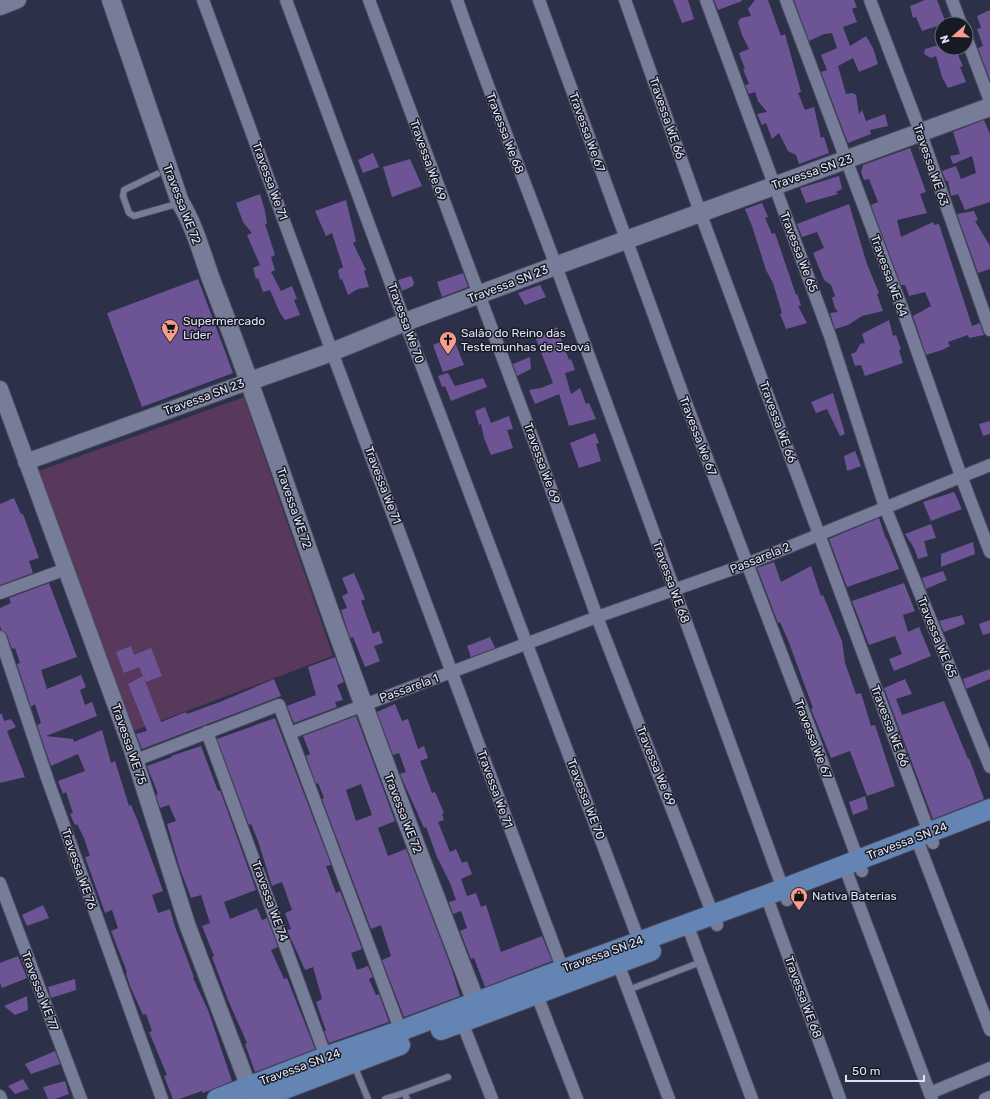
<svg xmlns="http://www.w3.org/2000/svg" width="990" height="1099" font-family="Rubik,sans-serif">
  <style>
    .green { fill: #58395c }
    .building { fill: #6d5595; fill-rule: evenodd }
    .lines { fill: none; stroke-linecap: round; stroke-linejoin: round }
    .service-casing { stroke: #4a4c60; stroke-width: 8 }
    .minor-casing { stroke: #4a4c60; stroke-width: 14 }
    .tertiary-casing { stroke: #4a4c60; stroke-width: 18 }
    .secondary-casing { stroke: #4a4c60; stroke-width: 20 }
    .primary-casing { stroke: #4a4c60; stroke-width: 22 }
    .service { stroke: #777c98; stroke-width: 6 }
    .minor { stroke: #777c98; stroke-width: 12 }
    .tertiary { stroke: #777c98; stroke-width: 16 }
    .secondary { stroke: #777c98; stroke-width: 18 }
    .primary { stroke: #6484b4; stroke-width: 20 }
    .labels { text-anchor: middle; stroke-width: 3; stroke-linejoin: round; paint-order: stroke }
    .street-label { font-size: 12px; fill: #dfe2f1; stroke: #171924 }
    .poi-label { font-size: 12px; fill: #dfe2f1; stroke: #171924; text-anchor: start }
  </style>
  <rect width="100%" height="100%" fill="#2c3048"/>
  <polygon class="green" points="244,397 333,656 133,731 36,472"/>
  <g class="building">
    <polygon points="673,0 688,0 694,19 682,23"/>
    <polygon points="714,0 742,0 742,1 718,10"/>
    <polygon points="755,0 768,0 781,36 785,34 801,92 798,93 805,110 814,107 821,138 824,137 829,153 799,164 796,155 788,151 779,133 772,139 766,123 762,125 757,114 767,112 758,101 755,92 749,94 745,85 749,84 743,69 745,69 739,53 749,49 742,35 738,22 741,18 751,16 748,9"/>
    <polygon points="794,0 854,0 857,7 852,9 857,22 843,27 850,46 866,36 873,48 878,64 859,72 853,58 838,66 846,94 853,93 856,95 859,114 862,110 866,121 885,114 888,126 870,130 871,134 848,143 821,72 827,70 821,55 837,48 832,33 824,34 809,41"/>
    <polygon points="925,0 937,0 946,23 922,31 916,17 913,18 910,6"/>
    <polygon points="990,10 990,80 978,48 983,46 977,29 981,28 977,16"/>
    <polygon points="942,44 942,48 955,48 963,66 960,67 966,82 948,88 942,77 936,56 931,58 924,54 925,49"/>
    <polygon points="984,120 990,134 990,202 965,210 958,194 951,196 948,181 946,181 942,171 956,166 961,179 976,173 972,156 953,164 950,156 960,154 953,132"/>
    <polygon points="910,148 926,192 920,194 927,213 897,220 901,237 933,222 934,225 939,224 972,326 980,323 984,335 969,338 968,335 948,342 950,346 942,350 926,355 913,316 931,306 925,292 909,296 905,285 901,285 871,205 878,202 869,179 864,180 861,172 863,165"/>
    <polygon points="373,153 379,167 363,173 358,160"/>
    <polygon points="410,159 422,186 392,197 383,167"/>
    <polygon points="839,176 842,189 836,192 838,194 806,203 800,188"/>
    <polygon points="260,194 265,211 267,224 265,224 275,255 271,257 275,270 271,272 281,291 292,286 297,299 294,300 300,315 285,320 280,313 270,290 263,292 258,278 256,279 253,268 260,265 247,235 252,233 243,222 236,203"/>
    <polygon points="346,200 356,241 353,243 366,270 364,271 369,287 358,289 348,295 342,279 340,280 338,270 343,267 332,233 326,236 315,211"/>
    <polygon points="762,203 768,217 765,218 772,234 775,233 796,295 797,294 801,305 798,306 807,323 786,329 780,314 782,313 773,283 766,270 752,226 745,209"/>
    <polygon points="849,204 867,264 879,293 877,294 883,311 862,316 848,325 835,329 830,313 838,312 835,308 832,298 835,296 831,285 824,280 813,253 824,248 817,232 802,237 797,224"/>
    <polygon points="974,211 978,220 975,221 990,246 990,269 978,273 957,214"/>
    <polygon points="463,273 468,287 442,297 437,282"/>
    <polygon points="411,276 414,282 413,286 402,291 398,280"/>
    <polygon points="198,279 233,373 142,407 107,313"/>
    <polygon points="540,285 546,297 525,305 518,293"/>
    <polygon points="889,320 893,336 896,335 901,349 899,350 903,363 865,376 861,365 855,366 851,354 856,352 860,344 865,343 862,334"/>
    <polygon points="557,327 569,360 571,359 575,370 565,373 571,394 580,388 586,404 589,403 596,419 569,426 559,394 535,404 529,390 541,388 553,383 536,339"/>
    <polygon points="453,337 464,365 443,372 433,345"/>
    <polygon points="530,357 531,369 517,376 513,364"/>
    <polygon points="448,373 455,386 483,378 487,387 451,401 445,386 442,387 438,376"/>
    <polygon points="833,393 845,434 840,436 827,409 816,413 811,402"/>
    <polygon points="485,407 491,423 509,416 513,429 507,430 513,448 491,455 484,438 481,424 479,425 475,411"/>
    <polygon points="990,421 990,434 983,436 979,424"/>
    <polygon points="595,433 599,443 596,444 601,461 579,468 570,443"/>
    <polygon points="855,451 861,466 847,471 844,456"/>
    <polygon points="954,492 962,509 931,521 923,502"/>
    <polygon points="14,498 21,514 23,514 39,558 29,561 33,573 0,585 0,504"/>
    <polygon points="879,518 886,539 887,539 899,569 847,587 829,539"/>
    <polygon points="931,524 936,538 924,541 928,556 918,559 914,548 905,534"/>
    <polygon points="973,542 975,554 941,567 941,554"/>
    <polygon points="774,562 781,582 811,566 821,596 823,595 842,641 845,663 856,694 861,693 871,726 875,725 895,786 867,796 850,751 831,758 811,709 813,708 788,640 780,622 778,623 757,568"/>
    <polygon points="943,571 947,580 926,589 922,578"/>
    <polygon points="354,573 365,599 361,601 373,634 379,631 383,643 374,646 380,661 365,667 353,637 350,638 341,610 347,608 342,596 348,593 342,578"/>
    <polygon points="49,583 77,657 41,670 47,689 81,675 86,687 80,690 85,705 92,702 97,716 46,736 73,739 74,742 102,730 111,763 115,761 129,806 131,805 137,819 163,891 152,895 158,913 170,909 175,927 194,977 193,978 208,1010 232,1081 203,1093 202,1091 179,1099 173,1099 164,1076 167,1075 149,1032 152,1031 146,1014 143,1015 130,986 126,973 127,972 111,931 118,928 112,910 105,913 85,857 90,856 84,838 77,824 75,825 70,814 73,813 66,792 63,794 58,781 85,771 78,754 51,766 37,725 41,723 35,704 31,707 17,664 20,663 15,648 12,649 7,635 1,630 0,625 0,608 11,603 9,598"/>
    <polygon points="904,583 915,611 903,615 908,632 919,627 931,656 894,671 889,659 902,654 895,636 869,645 852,601"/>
    <polygon points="962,615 965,624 944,632 939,621"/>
    <polygon points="990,620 990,633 983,635 979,624"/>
    <polygon points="490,637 495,648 471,657 467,646"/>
    <polygon points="131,646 134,655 151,648 162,676 146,682 139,667 124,673 116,652"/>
    <polygon points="335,657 344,682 337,685 343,700 335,702 337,707 294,723 287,706 316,695 308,667"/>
    <polygon points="990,669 990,679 966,689 963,679"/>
    <polygon points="143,676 161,722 186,712 187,714 220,702 274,679 281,696 142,749 136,734 147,731 128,684"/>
    <polygon points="905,679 912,694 896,699 902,715 944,701 968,759 969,758 984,799 933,819 884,688"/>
    <polygon points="395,704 402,721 408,719 418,749 424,746 428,758 420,761 432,793 435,792 444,813 442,814 444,820 438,822 450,852 456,849 462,863 467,861 472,874 461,879 467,896 476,893 481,907 486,905 501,952 542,936 552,961 485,987 474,958 471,959 460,931 467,928 461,911 453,914 449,902 456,900 450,883 437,857 426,827 424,828 400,774 406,772 399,753 393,755 377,712"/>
    <polygon points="0,714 2,714 4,721 11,719 16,727 7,731 25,777 0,783"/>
    <path d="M 356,716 L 395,821 L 378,828 L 388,856 L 406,849 L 451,967 L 460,996 L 404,1017 L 382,960 L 391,956 L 381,925 L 371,929 L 322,799 L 324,798 L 318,783 L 316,784 L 306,756 L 310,754 L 303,736 ZM 361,784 L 372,815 L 356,821 L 346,790 Z"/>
    <polygon points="275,718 331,865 326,866 336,893 340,891 362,949 351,953 357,970 368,966 373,977 369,979 376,995 379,994 389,1022 329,1043 324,1031 326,1031 316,1002 322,999 313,967 305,970 287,930 291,929 285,913 292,910 282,882 272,886 258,841 251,824 249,825 217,739"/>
    <polygon points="201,746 218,791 220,790 225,804 256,890 224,902 230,919 257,908 262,920 267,918 278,947 271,950 284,979 287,978 315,1049 255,1072 245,1044 247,1043 228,1000 212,957 214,956 202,926 210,923 201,895 191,898 180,869 167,824 176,821 169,805 160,808 156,795 158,794 147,766 172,757 171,756"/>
    <polygon points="865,796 868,809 853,815 849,802"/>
    <polygon points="43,905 49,918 27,926 22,915"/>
    <polygon points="18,956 27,978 2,988 0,983 0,963"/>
    <polygon points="75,979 76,990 51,998 48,987"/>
    <polygon points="27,996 28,1010 15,1015 4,1006"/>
    <polygon points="55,1051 60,1064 31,1074 25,1064"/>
    <polygon points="23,1079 29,1089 15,1094 8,1086"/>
    <polygon points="65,1081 69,1094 55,1099 48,1099 43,1087"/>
  </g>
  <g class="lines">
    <defs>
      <g id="service">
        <polyline points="157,174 124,190 123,196 129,213 134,216 180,203"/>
        <polyline points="628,990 701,962"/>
        <polyline points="354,1065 368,1099"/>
        <polyline points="404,1093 448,1077"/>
        <polyline points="385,1099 404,1093 407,1099"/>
      </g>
      <g id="minor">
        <polyline points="203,0 332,352 563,970"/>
        <polyline points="286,0 405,322 641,946"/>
        <polyline points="369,0 536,447 597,617 717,925"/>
        <path d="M 457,0 C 488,89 523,177 556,266 C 634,477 710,688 787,900"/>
        <polyline points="539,0 683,395 812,734 862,871"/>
        <polyline points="625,0 700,212 933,843"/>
        <polyline points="706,0 830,336 885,507 990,767"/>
        <polyline points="786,0 902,308 961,476 990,552"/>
        <polyline points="870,0 920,131 990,330"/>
        <polyline points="952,0 961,24"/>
        <polyline points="966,37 990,101"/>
        <polyline points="0,593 66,569"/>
        <polyline points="0,637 47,778 162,1099"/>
        <polyline points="207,732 328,1063"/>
        <polyline points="290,733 597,617 747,564 990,465"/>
        <polyline points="136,760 279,705 403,1037"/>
        <polyline points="916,837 990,1030"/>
        <polyline points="844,865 932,1099"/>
        <polyline points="0,883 81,1099"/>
        <polyline points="766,895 840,1099"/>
        <polyline points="687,924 752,1099"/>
        <polyline points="616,958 669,1099"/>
        <polyline points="537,995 577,1099"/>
        <polyline points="462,1022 492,1099"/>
        <polyline points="930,1093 990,1068"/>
        <polyline points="0,1096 1,1099"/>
        <polyline points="985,1099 990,1097"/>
      </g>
      <g id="tertiary">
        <polyline points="0,7 18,0"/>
        <polyline points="0,389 132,750 187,924 253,1098"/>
        <polyline points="26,462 250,381"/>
      </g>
      <g id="secondary">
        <path d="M 111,0 L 180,202 C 196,228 203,259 214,287 C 243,362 269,437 295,512 C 353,681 416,848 481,1015"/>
        <polyline points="250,381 332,352 405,322 555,266 990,107"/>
      </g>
      <g id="primary">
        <polyline points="441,1030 651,951"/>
        <polyline points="217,1099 325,1057 400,1031 551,974 783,889 990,809"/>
        <polyline points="258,1099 400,1045"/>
      </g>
    </defs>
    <use href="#service" class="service-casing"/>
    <use href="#minor" class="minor-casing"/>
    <use href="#tertiary" class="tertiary-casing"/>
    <use href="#secondary" class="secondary-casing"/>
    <use href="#primary" class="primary-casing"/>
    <use href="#service" class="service"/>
    <use href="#minor" class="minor"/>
    <use href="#tertiary" class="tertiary"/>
    <use href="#secondary" class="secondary"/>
    <use href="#primary" class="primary"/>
  </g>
  <defs>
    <symbol id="supermarket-pin" viewBox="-11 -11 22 30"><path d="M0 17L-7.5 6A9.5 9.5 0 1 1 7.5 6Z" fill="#f59d8f" stroke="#171924"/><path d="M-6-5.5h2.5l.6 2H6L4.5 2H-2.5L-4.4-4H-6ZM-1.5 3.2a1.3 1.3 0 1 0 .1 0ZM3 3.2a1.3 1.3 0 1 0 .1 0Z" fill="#111"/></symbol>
    <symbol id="church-pin" viewBox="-11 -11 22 30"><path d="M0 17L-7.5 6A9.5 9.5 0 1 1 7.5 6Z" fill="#f59d8f" stroke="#171924"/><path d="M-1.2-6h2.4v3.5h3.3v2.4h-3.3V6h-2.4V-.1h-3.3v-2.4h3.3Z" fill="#111"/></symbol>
    <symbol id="shop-pin" viewBox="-11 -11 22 30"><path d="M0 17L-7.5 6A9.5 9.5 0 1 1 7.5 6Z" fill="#f59d8f" stroke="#171924"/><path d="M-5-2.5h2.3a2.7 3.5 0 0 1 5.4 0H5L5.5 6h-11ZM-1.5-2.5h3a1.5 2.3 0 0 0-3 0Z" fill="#111"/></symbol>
  </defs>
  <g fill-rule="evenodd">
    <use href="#supermarket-pin" x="160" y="318" width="20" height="27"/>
    <use href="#church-pin" x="438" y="330" width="20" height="27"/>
    <use href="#shop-pin" x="789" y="886" width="20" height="27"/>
  </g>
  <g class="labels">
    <g class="street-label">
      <text transform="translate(667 118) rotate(71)" y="4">Travessa WE 66</text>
      <text transform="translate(587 132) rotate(70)" y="4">Travessa We 67</text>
      <text transform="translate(505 133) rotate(69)" y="4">Travessa We 68</text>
      <text transform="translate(428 160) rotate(70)" y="4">Travessa We 69</text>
      <text transform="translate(931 165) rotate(71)" y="4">Travessa WE 63</text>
      <text transform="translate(812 172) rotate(-19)" y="4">Travessa SN 23</text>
      <text transform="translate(270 181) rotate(70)" y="4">Travessa We 71</text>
      <text transform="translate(182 204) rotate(69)" y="4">Travessa WE 72</text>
      <text transform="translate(799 252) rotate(69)" y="4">Travessa We 65</text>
      <text transform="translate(889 276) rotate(70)" y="4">Travessa WE 64</text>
      <text transform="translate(508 284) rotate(-21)" y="4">Travessa SN 23</text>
      <text transform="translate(406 323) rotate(70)" y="4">Travessa We 70</text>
      <text transform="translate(204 397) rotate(-20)" y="4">Travessa SN 23</text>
      <text transform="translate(778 422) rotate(70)" y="4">Travessa WE 66</text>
      <text transform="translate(698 436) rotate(69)" y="4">Travessa We 67</text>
      <text transform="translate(542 463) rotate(70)" y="4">Travessa We 69</text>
      <text transform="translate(383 485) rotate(69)" y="4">Travessa We 71</text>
      <text transform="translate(294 508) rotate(71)" y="4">Travessa WE 72</text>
      <text transform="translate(760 558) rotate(-22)" y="4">Passarela 2</text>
      <text transform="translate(671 582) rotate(70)" y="4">Travessa WE 68</text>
      <text transform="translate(937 637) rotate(68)" y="4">Travessa WE 65</text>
      <text transform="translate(409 688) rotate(-20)" y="4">Passarela 1</text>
      <text transform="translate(890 726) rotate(69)" y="4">Travessa WE 66</text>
      <text transform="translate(813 739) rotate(69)" y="4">Travessa We 67</text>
      <text transform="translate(129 744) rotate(71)" y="4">Travessa WE 75</text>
      <text transform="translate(656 766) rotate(68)" y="4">Travessa We 69</text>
      <text transform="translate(495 789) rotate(70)" y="4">Travessa We 71</text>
      <text transform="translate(586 799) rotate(69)" y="4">Travessa WE 70</text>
      <text transform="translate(403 813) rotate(69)" y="4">Travessa WE 72</text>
      <text transform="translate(907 841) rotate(-21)" y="4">Travessa SN 24</text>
      <text transform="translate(79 869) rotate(71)" y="4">Travessa WE 76</text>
      <text transform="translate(270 901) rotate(70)" y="4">Travessa WE 74</text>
      <text transform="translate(603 954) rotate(-20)" y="4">Travessa SN 24</text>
      <text transform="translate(40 991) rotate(69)" y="4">Travessa WE 77</text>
      <text transform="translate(803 997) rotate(70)" y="4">Travessa WE 68</text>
      <text transform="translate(300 1067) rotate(-20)" y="4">Travessa SN 24</text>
    </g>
    <g class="poi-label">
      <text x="183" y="325">Supermercado<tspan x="183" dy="14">Líder</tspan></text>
      <text x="461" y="337">Salão do Reino das<tspan x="461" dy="14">Testemunhas de Jeová</tspan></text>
      <text x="812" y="900">Nativa Baterias</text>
    </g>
  </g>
  <g transform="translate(954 36) rotate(250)"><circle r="19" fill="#171924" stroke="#676976"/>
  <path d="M0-3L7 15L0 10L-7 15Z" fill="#f59d8f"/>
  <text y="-6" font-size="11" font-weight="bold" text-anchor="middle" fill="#dfe2f1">N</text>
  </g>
  <path d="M846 1075v6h78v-6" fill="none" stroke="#dfe2f1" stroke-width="2"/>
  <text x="852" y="1075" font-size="12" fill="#dfe2f1" stroke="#171924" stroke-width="3" paint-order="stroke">50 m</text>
</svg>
